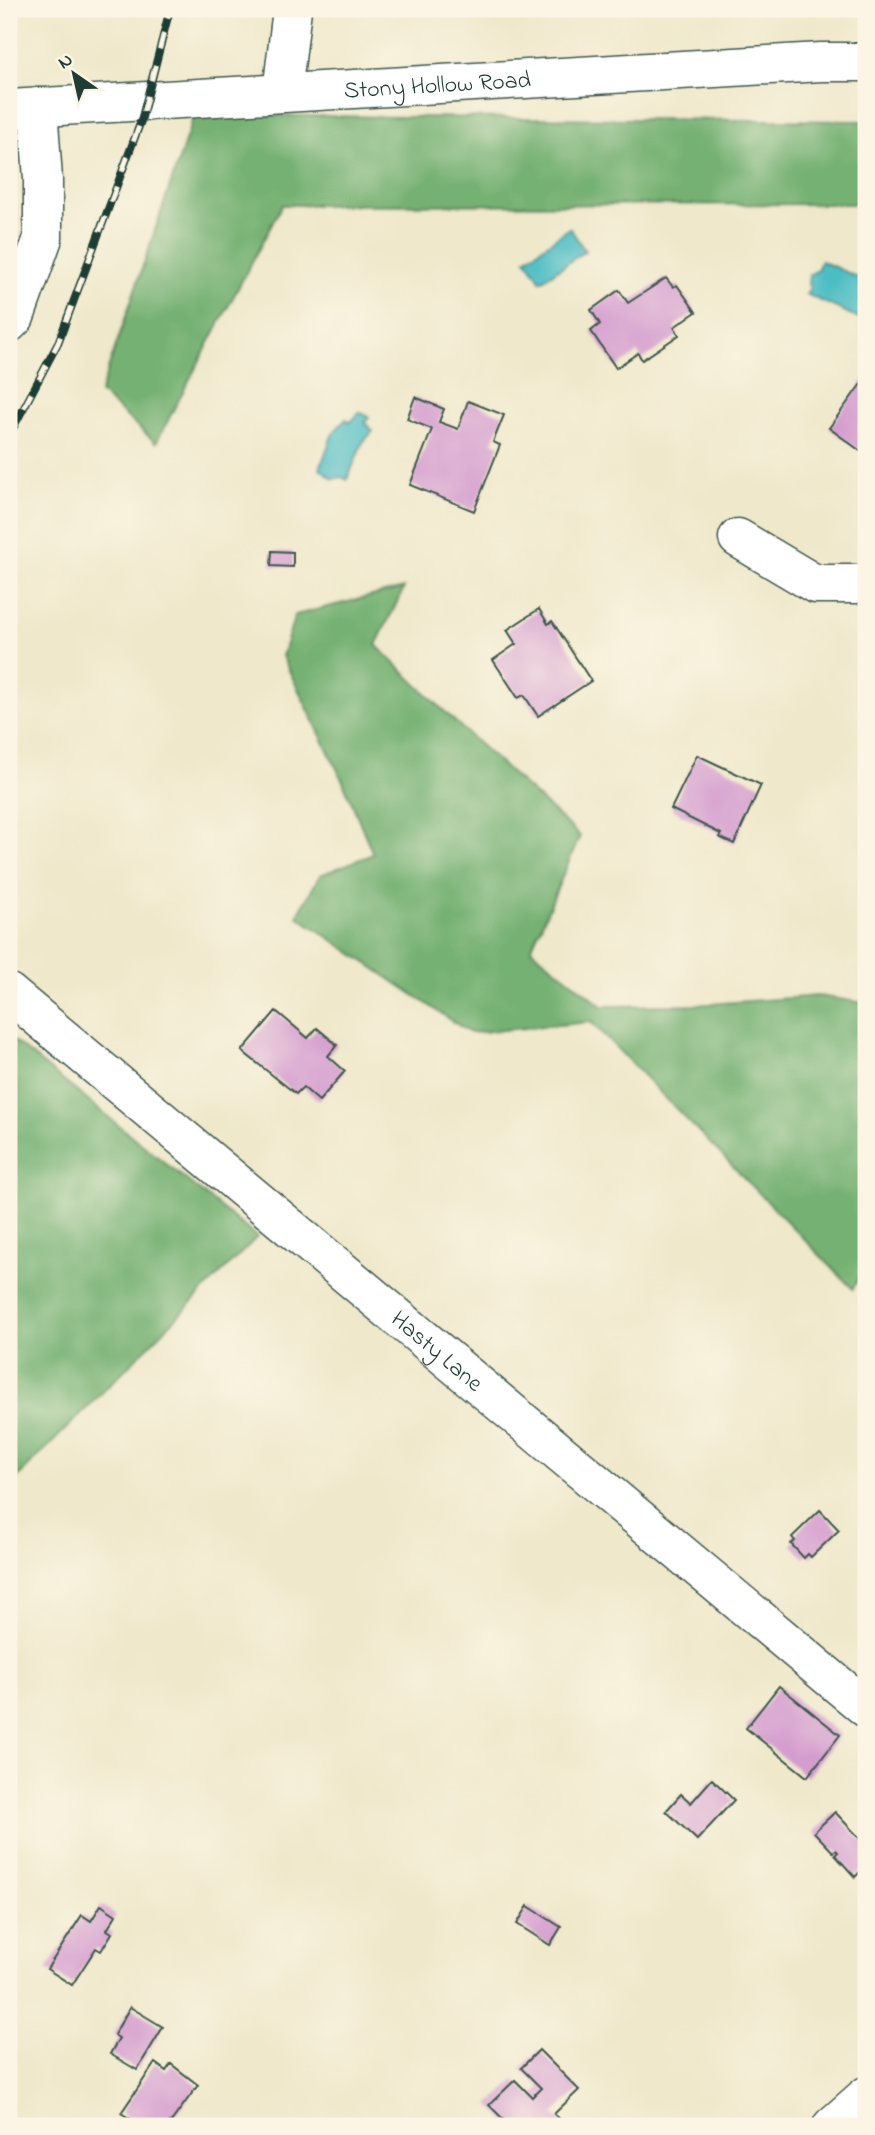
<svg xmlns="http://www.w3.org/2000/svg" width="875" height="2135" font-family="'Indie Flower',sans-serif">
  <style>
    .forest { fill: #74b172; stroke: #4a7753; stroke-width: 2 }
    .water { fill: #4ebdc4; stroke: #367d7c; stroke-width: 2 }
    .building { fill: #d49ccf }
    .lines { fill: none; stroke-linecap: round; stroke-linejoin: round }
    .minor-casing { stroke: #3e574b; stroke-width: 41 }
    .major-casing { stroke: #3e574b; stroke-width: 41 }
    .minor { stroke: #fff; stroke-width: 38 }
    .major { stroke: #fff; stroke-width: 38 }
    .rail-casing { stroke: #1f3d34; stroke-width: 8 }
    .rail { stroke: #fcf5e5; stroke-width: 5; stroke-dasharray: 16; stroke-linecap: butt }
    .labels { text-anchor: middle; stroke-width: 5; stroke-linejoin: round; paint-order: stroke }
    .street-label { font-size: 24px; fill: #1f3d34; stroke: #fcf5e5 }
  </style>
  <rect width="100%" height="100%" fill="#fcf5e5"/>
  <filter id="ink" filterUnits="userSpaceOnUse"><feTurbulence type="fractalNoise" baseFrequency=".0143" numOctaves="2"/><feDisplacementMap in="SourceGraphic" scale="14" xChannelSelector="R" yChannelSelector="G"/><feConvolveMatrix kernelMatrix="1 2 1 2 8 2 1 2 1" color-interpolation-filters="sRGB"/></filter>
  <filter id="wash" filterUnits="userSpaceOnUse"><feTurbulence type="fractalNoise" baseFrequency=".00686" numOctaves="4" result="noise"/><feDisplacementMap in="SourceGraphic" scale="28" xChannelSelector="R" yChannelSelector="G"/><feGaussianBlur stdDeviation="1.57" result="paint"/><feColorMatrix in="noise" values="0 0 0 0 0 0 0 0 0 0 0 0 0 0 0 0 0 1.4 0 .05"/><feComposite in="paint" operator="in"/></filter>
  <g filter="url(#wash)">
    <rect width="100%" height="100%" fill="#efe8cb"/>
    <g class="forest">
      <polygon points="194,115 866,121 866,204 282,205 156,443 100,393"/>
      <polygon points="404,588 376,645 468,734 580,836 531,949 602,1006 694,1005 818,996 866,1003 866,1262 853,1289 591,1022 470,1033 297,916 320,875 373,854 342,779 282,656 295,615"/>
      <polygon points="9,1037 257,1237 9,1486"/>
    </g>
    <g class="water">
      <polygon points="570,228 585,251 541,281 526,259"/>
      <polygon points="821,261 866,281 865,321 806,294 810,288 808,284 809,275 817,270"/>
      <polygon points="359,412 369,417 365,423 373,431 363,442 347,480 342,477 333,479 320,468 333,433 346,419 349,422 353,420"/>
    </g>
    <g id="blocks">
      <g class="building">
        <polygon points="666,278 673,287 677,285 696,312 674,327 679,335 642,360 638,353 616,368 591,331 600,324 591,310 619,290 628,303"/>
        <polygon points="866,377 866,455 829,428"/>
        <polygon points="415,397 444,409 439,422 458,429 468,401 504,415 493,442 500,445 474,511 410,485 432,429 407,419"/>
        <polygon points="272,551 293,552 293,567 271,566"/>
        <polygon points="539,609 548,624 552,621 591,681 538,716 524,695 518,698 493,660 516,644 507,630"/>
        <polygon points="697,755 761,785 734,844 719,837 721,834 671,809"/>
        <polygon points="276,1011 308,1038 317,1028 337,1045 328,1056 345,1071 319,1101 303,1087 296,1094 242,1051"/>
        <polygon points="820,1510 839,1530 811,1557 808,1554 804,1558 791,1544 795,1541 792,1537"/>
        <polygon points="779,1686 840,1735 807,1777 746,1728"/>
        <polygon points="712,1779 734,1800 697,1840 666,1811 681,1794 691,1803"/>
        <polygon points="835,1812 866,1845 866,1866 855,1877 835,1855 838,1852 836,1850 833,1852 814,1832"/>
        <polygon points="101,1905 116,1915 107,1930 112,1933 101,1951 96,1948 72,1985 47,1969 82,1915 91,1921"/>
        <polygon points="528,1906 561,1927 550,1945 517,1924"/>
        <polygon points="130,2007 163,2027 137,2070 110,2054 119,2038 114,2035"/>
        <polygon points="539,2050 579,2090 554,2114 563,2122 558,2126 510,2126 489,2105 515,2080 532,2097 541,2088 521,2068"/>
        <polygon points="155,2063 166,2071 171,2064 198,2085 168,2126 131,2126 134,2121 121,2113"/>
      </g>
    </g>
  </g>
  <g filter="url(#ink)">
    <use href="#blocks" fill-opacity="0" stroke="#3e574b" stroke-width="2"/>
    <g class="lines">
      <defs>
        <g id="minor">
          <polyline points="282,93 292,9"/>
          <path id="s1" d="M 9,109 L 821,62 L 866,62"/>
          <polyline points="9,323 15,317 43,238 43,179 38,107"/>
          <polyline points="738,538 815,584 866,584"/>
          <path id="s2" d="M 9,993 L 866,1708"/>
        </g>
        <polyline id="major" points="832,2126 866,2096"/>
      </defs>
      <use href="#minor" class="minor-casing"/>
      <use href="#major" class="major-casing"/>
      <use href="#minor" class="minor"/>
      <use href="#major" class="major"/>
      <defs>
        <polyline id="rail" points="9,436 58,343 141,121 170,9"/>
      </defs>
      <use href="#rail" class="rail-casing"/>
      <use href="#rail" class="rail"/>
    </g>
  </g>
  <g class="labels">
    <g class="street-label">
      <text dy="8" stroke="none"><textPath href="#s1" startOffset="429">Stony Hollow Road</textPath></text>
      <text dy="8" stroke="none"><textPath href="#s2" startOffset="558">Hasty Lane</textPath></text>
    </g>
  </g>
  <rect width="875" height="2135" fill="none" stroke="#fcf5e5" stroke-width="35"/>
  <g transform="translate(74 74) rotate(326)" stroke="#fcf5e5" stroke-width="5" paint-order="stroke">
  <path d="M0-5L12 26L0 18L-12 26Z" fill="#1f3d34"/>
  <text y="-10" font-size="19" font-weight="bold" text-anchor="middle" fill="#1f3d34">N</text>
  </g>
</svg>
